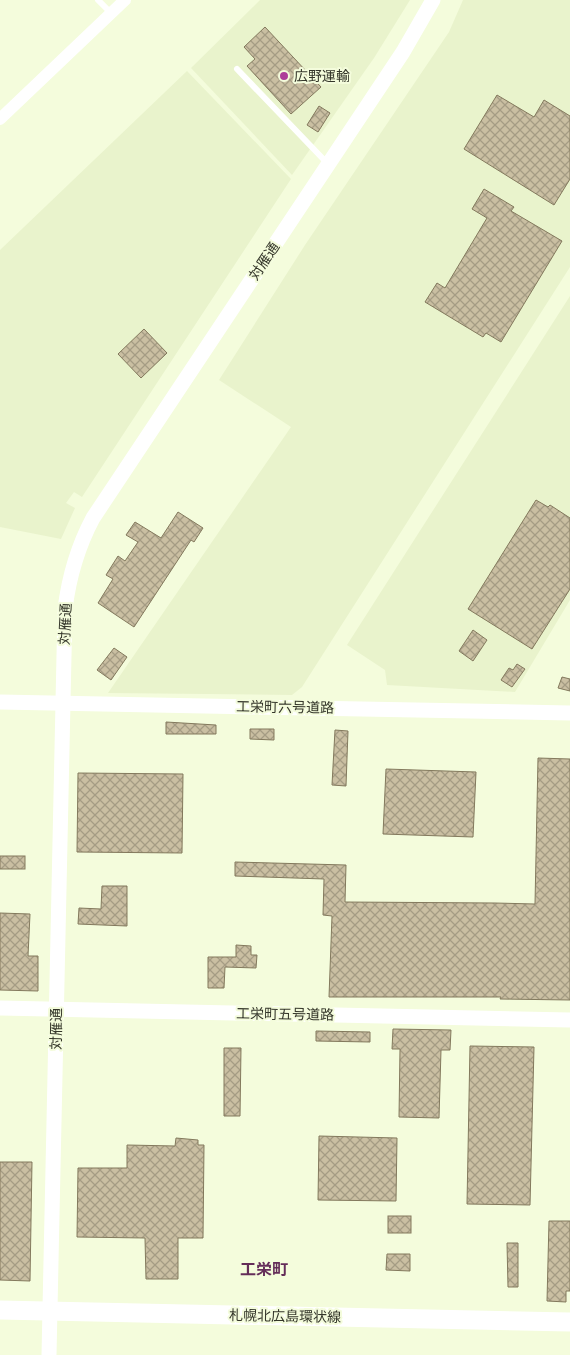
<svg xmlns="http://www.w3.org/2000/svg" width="570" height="1355" font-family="Manrope,'Noto Sans JP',sans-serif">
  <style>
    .built { fill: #e9f3cc }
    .building { fill: url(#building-cross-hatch); stroke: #83795d }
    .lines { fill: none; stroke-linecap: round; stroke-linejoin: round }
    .service { stroke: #fff; stroke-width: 6 }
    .minor { stroke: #fff; stroke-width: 12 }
    .tertiary { stroke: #fff; stroke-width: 15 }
    .primary { stroke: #fff; stroke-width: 19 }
    .poi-dot { fill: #ad3d99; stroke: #f4fcdc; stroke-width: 2 }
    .labels { text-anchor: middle; stroke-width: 4; stroke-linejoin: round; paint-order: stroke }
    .poi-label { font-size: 14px; fill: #34362a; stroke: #f4fcdc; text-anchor: start }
    .street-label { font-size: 14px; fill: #34362a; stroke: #f4fcdc }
    .quarter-label { font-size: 16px; font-weight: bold; fill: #642d59; stroke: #f4fcdc }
  </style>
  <defs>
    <pattern id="building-cross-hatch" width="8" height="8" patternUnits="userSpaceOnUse" patternTransform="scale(1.25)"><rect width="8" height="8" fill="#cabfa2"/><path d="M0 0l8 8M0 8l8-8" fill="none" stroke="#a59c84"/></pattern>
  </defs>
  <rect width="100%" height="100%" fill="#f4fcdc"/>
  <g class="built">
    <polygon points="260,0 410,0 374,58 292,175 191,68"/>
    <polygon points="463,0 570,0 570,267 302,687 292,695 108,693 291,427 219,380 305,245 449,32"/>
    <polygon points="187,71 291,179 82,497 74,492 66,503 75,508 61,539 0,527 0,250"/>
    <polygon points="570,296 570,600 515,692 387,685 385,670 347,645"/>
  </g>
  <g class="building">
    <polygon points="265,27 321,87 291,114 247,66 255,59 244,47"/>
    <polygon points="497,95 534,117 544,100 570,116 570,179 554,205 464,149"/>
    <polygon points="319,106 330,113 318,132 307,125"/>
    <polygon points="484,189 514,207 511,211 562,241 501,342 486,333 483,337 425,302 437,283 445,288 487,218 472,209"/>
    <polygon points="144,329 167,353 141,378 118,354"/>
    <polygon points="536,500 548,507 550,505 570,518 570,589 532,649 468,609"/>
    <polygon points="178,512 203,528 194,542 191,540 134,627 98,603 113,579 106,575 118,556 125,561 138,542 126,535 135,522 161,538"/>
    <polygon points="473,630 487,640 473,661 459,651"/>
    <polygon points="114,648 127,657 111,680 97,670"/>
    <polygon points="517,664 525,669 512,687 501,680 509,668 513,670"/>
    <polygon points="562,677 570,679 570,691 558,688"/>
    <polygon points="166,722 216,725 216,734 166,734"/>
    <polygon points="250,729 274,729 274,740 250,739"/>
    <polygon points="335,730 348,731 346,786 332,785"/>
    <polygon points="538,758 570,759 570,1000 500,999 501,997 329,997 332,916 323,915 324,879 235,876 235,862 346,865 345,902 495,903 535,904"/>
    <polygon points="386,769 476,772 473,837 383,834"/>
    <polygon points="78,773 183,774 182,853 77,852"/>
    <rect x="0" y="856" width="25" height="13"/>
    <polygon points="102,886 127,886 127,926 78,924 79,908 101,909"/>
    <polygon points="0,913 30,914 28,956 38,956 38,991 0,990"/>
    <polygon points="236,945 251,946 251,955 257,955 256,968 225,967 224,988 208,988 208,957 236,957"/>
    <polygon points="393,1029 451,1030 450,1050 441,1050 439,1118 399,1117 400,1049 392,1049"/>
    <polygon points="316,1031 370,1032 370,1042 316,1041"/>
    <polygon points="470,1046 534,1047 530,1205 467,1204"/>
    <polygon points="224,1048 241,1048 240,1116 224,1116"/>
    <polygon points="319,1136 397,1138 396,1201 318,1200"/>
    <polygon points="176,1138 198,1140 198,1145 204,1145 203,1238 178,1238 178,1279 146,1279 145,1238 77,1237 78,1168 127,1168 127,1145 175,1146"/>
    <polygon points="0,1162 32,1162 30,1281 0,1280"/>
    <rect x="388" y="1216" width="23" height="17"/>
    <polygon points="549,1221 570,1221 570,1291 566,1291 566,1302 547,1301"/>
    <polygon points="507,1243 518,1243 518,1287 508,1287"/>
    <polygon points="387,1254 410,1254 410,1271 386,1270"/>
  </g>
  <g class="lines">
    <g class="service">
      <polyline points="98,0 111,13"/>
      <polyline points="237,69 328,164"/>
    </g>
    <polyline class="minor" points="0,119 125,0"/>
    <g class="tertiary">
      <polyline points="0,702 570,713"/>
      <polyline points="0,1008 570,1020"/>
      <path d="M 49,1355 L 65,609 C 69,577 77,548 93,518 L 403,52 L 433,0"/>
    </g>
    <polyline class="primary" points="0,1310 570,1322"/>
  </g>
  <circle class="poi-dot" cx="284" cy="76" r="5"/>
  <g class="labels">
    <g class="poi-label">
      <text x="294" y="81">広野運輸</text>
    </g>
    <g class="street-label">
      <text transform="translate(264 261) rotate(-56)" y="5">対雁通</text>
      <text transform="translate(65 624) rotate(-87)" y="5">対雁通</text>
      <text transform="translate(285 707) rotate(1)" y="5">工栄町六号道路</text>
      <text transform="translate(285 1014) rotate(1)" y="5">工栄町五号道路</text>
      <text transform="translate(56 1029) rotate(-89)" y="5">対雁通</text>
      <text transform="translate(285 1316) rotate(1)" y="5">札幌北広島環状線</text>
    </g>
    <g class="quarter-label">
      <text x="264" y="1275">工栄町</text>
    </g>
  </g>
</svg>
